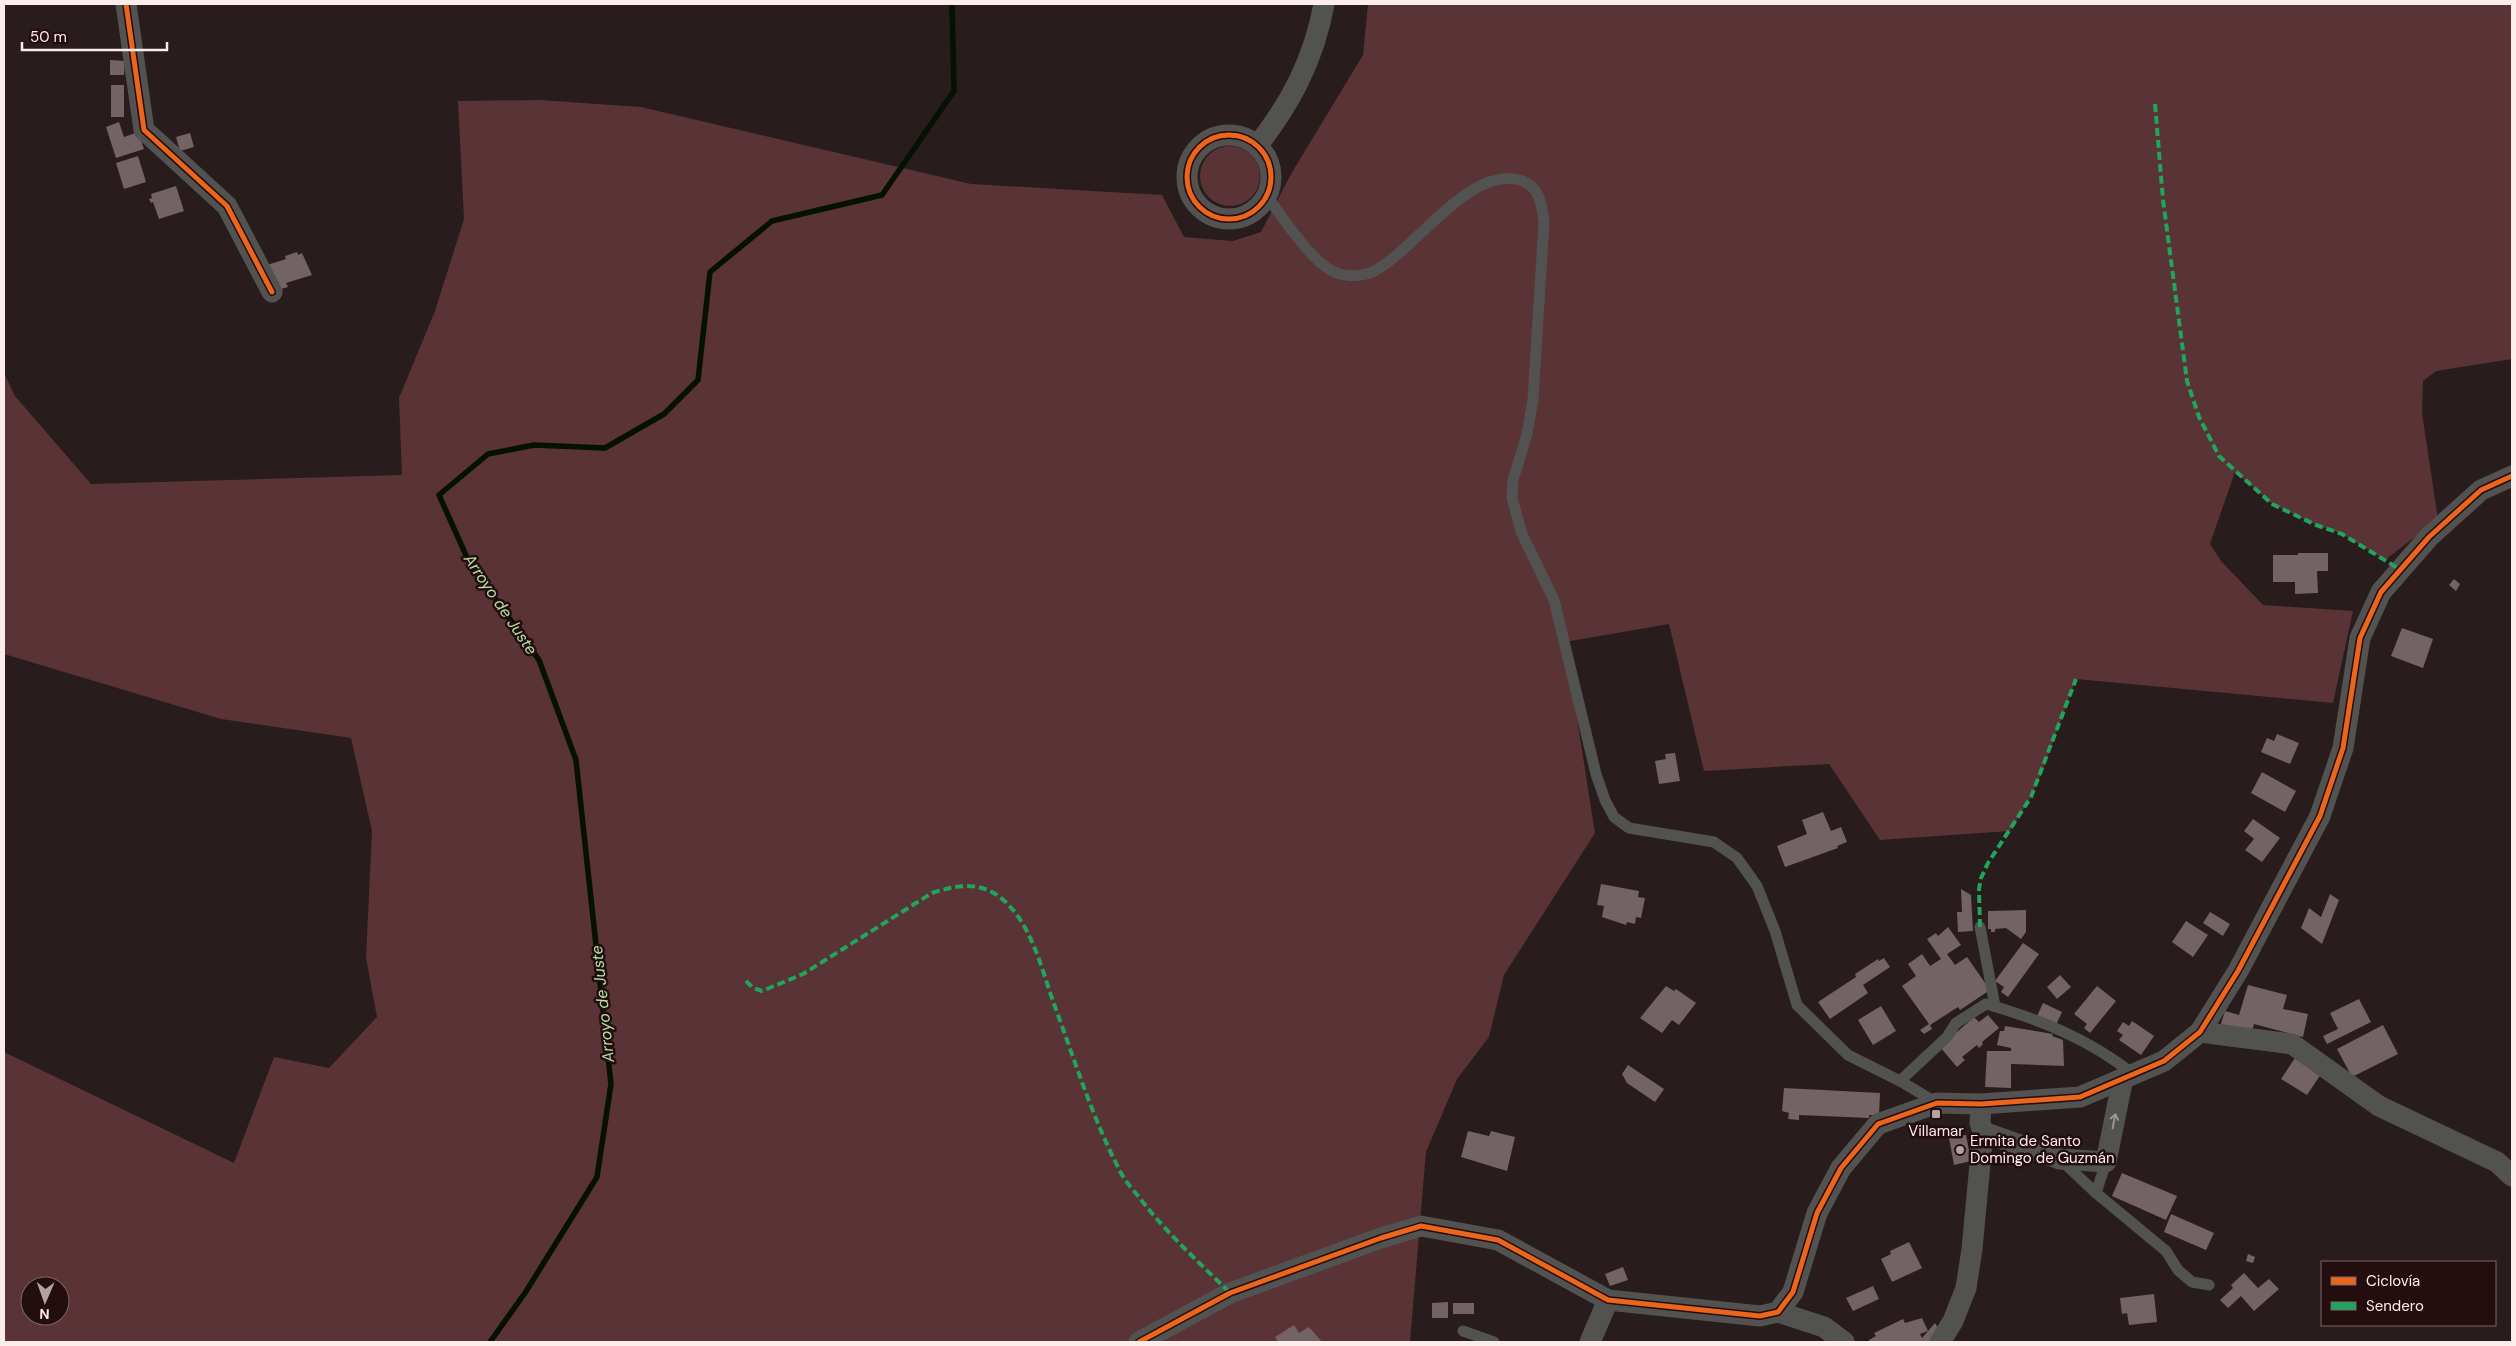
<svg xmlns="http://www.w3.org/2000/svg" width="2516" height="1346" font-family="'DM Sans',sans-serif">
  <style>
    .green { fill: #593336; fill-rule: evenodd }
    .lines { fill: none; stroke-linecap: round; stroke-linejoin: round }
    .stream { stroke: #041103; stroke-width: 5.5 }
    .building { fill: #746364 }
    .service { stroke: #525250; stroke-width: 11 }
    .minor { stroke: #525250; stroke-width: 21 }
    .quiet { stroke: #20a55d; stroke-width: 4; stroke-dasharray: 8 4; stroke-linecap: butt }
    .cycleway-casing { stroke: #240d0f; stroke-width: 8 }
    .cycleway { stroke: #eb651d; stroke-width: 5 }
    .oneway { stroke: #9f9796 }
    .poi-dot { fill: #b2a3a3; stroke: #240d0f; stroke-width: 2 }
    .labels { text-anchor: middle; stroke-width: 5; stroke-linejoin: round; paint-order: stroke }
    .poi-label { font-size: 15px; fill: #fdecec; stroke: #240d0f }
    .water-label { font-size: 16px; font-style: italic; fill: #aee3a0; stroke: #240d0f }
  </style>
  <rect width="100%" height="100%" fill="#281c1c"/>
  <g class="green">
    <path d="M 1368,4 L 2512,4 L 2512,359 L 2436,371 L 2423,381 L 2422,413 L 2438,519 L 2385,560 L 2342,534 L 2316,525 L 2272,504 L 2235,472 L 2210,544 L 2221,561 L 2263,605 L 2353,611 L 2333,703 L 2076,679 L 2042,772 L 2031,797 L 2010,831 L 1880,840 L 1829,764 L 1704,771 L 1669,624 L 1565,642 L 1595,833 L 1504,975 L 1489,1037 L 1457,1079 L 1426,1152 L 1410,1342 L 4,1342 L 4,1052 L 234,1163 L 274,1057 L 329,1068 L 377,1017 L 366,958 L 372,831 L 351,738 L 221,719 L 4,654 L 4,373 L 15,396 L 91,484 L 402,475 L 399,398 L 435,311 L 464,219 L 458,101 L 539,100 L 641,107 L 971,184 L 1162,195 L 1184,237 L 1233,241 L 1261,232 L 1291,174 L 1363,55 ZM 30,1286 L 60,1286 L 60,1316 L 30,1316 Z"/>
    <circle cx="1230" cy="176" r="30"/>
  </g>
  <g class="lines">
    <polyline class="stream" points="490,1342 525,1293 597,1177 611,1084 576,760 539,660 469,562 439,495 488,454 534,445 605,448 664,414 698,380 710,272 772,221 882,195 954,91 952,4"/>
  </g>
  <g class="building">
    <polygon points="110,60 125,61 124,75 110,75"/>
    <rect x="111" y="85" width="13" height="32"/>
    <polygon points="119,122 124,137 138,132 144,149 116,158 106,127"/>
    <polygon points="190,133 194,147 180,151 176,137"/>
    <polygon points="138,156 146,182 124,189 116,163"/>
    <polygon points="176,186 184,211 159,219 153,202 151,203 149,199 152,198 151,194"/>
    <polygon points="297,252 298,255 302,253 312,275 286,283 288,287 281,289 278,281 273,283 267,265 286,259 285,256"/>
    <polygon points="2298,553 2328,553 2328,571 2317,571 2318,593 2295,594 2295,582 2273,582 2273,555 2298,555"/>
    <polygon points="2454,579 2460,584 2456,591 2449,585"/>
    <polygon points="2402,628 2433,639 2423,668 2391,656"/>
    <polygon points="2277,734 2299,743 2290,764 2261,752 2267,738 2274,741"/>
    <polygon points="1675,753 1680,781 1659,784 1655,761 1666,759 1665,754"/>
    <polygon points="2262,772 2296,791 2285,812 2251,793"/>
    <polygon points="1823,812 1831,831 1841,827 1847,842 1837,846 1838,848 1785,867 1777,846 1807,834 1802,820"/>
    <polygon points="2253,819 2280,838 2262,862 2245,850 2254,839 2244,831"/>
    <polygon points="1601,884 1639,891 1638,897 1645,898 1641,918 1636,917 1635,924 1627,922 1626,925 1602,917 1604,906 1597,905"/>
    <polygon points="1961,889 1971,895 1973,931 1958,932 1957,912 1962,912"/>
    <polygon points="2330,894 2339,900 2322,944 2301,928 2309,908 2321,917"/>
    <polygon points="2026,910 2026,932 2021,939 2006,928 1995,929 1995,932 1991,932 1991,929 1988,929 1988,911"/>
    <polygon points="2210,912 2230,924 2223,936 2203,923"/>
    <polygon points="2186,921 2208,935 2193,957 2172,942"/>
    <polygon points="1948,927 1961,945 1947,954 1955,965 1967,957 1990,990 1960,1010 1958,1007 1930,1025 1932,1029 1924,1034 1920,1030 1929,1024 1902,986 1916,976 1908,964 1922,954 1930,966 1941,959 1927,939 1936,933 1938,936"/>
    <polygon points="2023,943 2039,954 2008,997 2001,992 2004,987 1995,981"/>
    <polygon points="1884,958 1890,967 1863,985 1868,993 1830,1019 1818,1002 1856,977 1855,974 1878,959 1879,961"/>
    <polygon points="2060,975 2071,987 2057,999 2047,987"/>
    <polygon points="2248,985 2287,995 2283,1009 2308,1014 2303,1037 2254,1024 2251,1035 2220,1027 2225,1011 2239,1015"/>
    <polygon points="1666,986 1674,991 1676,989 1696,1003 1679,1025 1672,1020 1662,1033 1640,1018"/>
    <polygon points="2097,986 2116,1001 2090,1033 2084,1028 2087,1024 2074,1014"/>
    <polygon points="2359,999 2371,1022 2327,1044 2323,1036 2338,1029 2330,1013"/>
    <polygon points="2043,1003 2062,1012 2056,1025 2037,1016"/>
    <polygon points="1881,1006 1896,1031 1873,1045 1858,1020"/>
    <polygon points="1988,1015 1999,1028 1982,1042 1983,1044 1979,1048 1977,1045 1962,1057 1965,1060 1957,1067 1940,1047 1974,1017 1979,1022"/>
    <polygon points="2132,1021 2154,1036 2141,1055 2119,1040 2123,1035 2117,1031 2123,1022 2129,1026"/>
    <polygon points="2383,1025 2398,1054 2352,1077 2337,1049"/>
    <polygon points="2005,1026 2053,1034 2052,1036 2063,1040 2064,1066 2011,1064 2011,1088 1985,1087 1987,1051 2011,1051 2011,1048 1997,1045 2000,1031 2004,1031"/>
    <polygon points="2295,1058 2321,1074 2307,1095 2281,1079"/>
    <polygon points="1628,1065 1664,1089 1655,1102 1627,1083 1622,1074"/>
    <polygon points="1784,1088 1880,1093 1879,1115 1869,1115 1869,1118 1799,1115 1799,1120 1788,1119 1789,1113 1782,1111"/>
    <polygon points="1468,1131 1489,1136 1491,1131 1515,1137 1507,1171 1461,1157"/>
    <polygon points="1966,1135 1971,1161 1954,1165 1949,1138"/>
    <polygon points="2122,1173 2177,1196 2166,1220 2112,1196"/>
    <polygon points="2171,1214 2214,1233 2206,1250 2164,1232"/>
    <polygon points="1909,1242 1922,1268 1892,1282 1881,1259 1891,1254 1890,1251"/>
    <polygon points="2248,1254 2255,1257 2253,1263 2246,1261"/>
    <polygon points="1623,1267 1628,1280 1610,1286 1605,1274"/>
    <polygon points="2244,1273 2258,1288 2269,1279 2279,1289 2254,1311 2241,1296 2228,1308 2220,1300 2233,1288 2231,1285"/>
    <polygon points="1873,1286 1879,1299 1853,1311 1846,1298"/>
    <polygon points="2154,1294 2157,1322 2129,1325 2127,1313 2122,1314 2120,1298"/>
    <polygon points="1448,1302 1448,1318 1432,1318 1432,1303"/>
    <rect x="1453" y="1303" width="21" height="11"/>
    <polygon points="1922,1318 1928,1331 1920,1334 1922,1338 1935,1323 1940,1331 1932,1342 1869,1342 1869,1340 1876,1336 1874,1333 1903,1319 1905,1323"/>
    <polygon points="1294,1325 1299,1333 1309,1327 1322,1342 1278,1342 1275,1337"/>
  </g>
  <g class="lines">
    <g class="service">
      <path d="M 1267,197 C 1284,218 1313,266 1339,274 C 1351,277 1366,276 1376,270 C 1418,247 1468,167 1520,180 C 1539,185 1542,205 1544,222 L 1533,399 L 1527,434 L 1513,480 L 1512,498 L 1522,534 L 1554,600 L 1596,774 L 1605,800 L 1614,817 L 1629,828 L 1714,842 L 1737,858 L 1757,886 L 1775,931 L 1797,1005 L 1848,1055 L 1900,1081 L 1937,1103"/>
      <polyline points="1980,927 1995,1006"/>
      <path d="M 1900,1081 L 1947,1037 L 1956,1023 L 1986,1004 C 2039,1019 2089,1039 2133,1074"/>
      <polyline points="2062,1161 2096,1193 2106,1162"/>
      <polyline points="2096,1193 2166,1251 2178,1270 2192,1282 2209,1285"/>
      <polyline points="1463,1331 1494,1342"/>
    </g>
    <g class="minor">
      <polyline points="126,4 144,130 227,206 272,292"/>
      <circle cx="1229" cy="177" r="42"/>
      <path d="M 1257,146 C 1291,103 1314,59 1324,4"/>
      <polyline points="2200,1032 2292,1044 2379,1106 2497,1162 2512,1176"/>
      <polyline points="1981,1104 1980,1123 1983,1132 2060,1159 2106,1162 2123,1078"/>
      <polyline points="1778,1312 1824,1327 1844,1342"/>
      <polyline points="1139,1342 1230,1293 1381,1238 1421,1226 1498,1240 1608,1300 1760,1316 1778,1312 1793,1292 1817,1213 1841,1168 1878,1124 1937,1103 1981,1104 2080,1097 2164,1061 2200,1032 2238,971 2320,816 2343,748 2360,638 2381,592 2429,537 2481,490 2512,476"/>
      <polyline points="1590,1342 1608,1300"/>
      <polyline points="1940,1342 1953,1321 1966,1288 1972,1249 1983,1132"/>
    </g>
    <g class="quiet">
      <polyline points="2155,104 2163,200 2187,381 2199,417 2219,456 2272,504 2316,525 2342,534 2401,570"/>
      <polyline points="1980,927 1979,889 1981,878 1988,863 2031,797 2076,679"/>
      <path d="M 746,981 L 753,988 L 762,991 L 803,974 L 932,893 C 954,886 976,881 997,895 C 1031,919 1041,968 1054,1004 C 1075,1061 1093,1120 1121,1173 C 1126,1182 1133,1190 1139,1197 C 1166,1233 1199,1262 1230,1293"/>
    </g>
    <defs>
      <g id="cycleway">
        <polyline points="126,4 144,130 227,206 272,292"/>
        <circle cx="1229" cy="177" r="42"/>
        <polyline points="1139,1342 1230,1293 1381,1238 1421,1226 1498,1240 1608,1300 1760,1316 1778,1312 1793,1292 1817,1213 1841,1168 1878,1124 1937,1103 1981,1104 2080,1097 2164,1061 2200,1032 2238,971 2320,816 2343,748 2360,638 2381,592 2429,537 2481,490 2512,476"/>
      </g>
    </defs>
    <use href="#cycleway" class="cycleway-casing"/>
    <use href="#cycleway" class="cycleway"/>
  </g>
  <defs><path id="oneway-shaft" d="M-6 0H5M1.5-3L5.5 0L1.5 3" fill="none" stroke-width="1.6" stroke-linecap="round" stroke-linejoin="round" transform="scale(1.25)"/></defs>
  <use class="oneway" href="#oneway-shaft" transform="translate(2114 1121) rotate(-79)"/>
  <g class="poi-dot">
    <rect x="1931" y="1109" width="10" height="10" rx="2.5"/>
    <circle cx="1960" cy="1150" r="5"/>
  </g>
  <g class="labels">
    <g class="poi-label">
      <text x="1936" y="1136">Villamar</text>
      <text x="1970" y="1146" text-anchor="start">Ermita de Santo<tspan x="1970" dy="17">Domingo de Guzmán</tspan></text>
    </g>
    <g class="water-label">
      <text transform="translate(501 604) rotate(56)" y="6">Arroyo de Juste</text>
      <text transform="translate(602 1004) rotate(-96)" y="6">Arroyo de Juste</text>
    </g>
  </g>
  <rect width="2516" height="1346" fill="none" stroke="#fdecec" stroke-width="10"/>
  <rect x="2321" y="1261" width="175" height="65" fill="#240d0f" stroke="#7b6667"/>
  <rect x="2331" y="1277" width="25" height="8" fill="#eb651d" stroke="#7b6667"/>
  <text x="2366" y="1286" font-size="15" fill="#fdecec">Ciclovía</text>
  <rect x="2331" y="1302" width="25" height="8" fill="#20a55d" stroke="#7b6667"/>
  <text x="2366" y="1311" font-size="15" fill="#fdecec">Sendero</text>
  <g transform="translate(45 1301) rotate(182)"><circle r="24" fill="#240d0f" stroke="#7b6667"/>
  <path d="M0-4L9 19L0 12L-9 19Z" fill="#b2a3a3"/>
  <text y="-8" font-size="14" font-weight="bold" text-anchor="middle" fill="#fdecec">N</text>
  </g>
  <path d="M22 42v8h145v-8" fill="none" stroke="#fdecec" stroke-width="2.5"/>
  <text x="30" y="42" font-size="15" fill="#fdecec" stroke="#240d0f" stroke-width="4" paint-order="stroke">50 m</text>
</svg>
